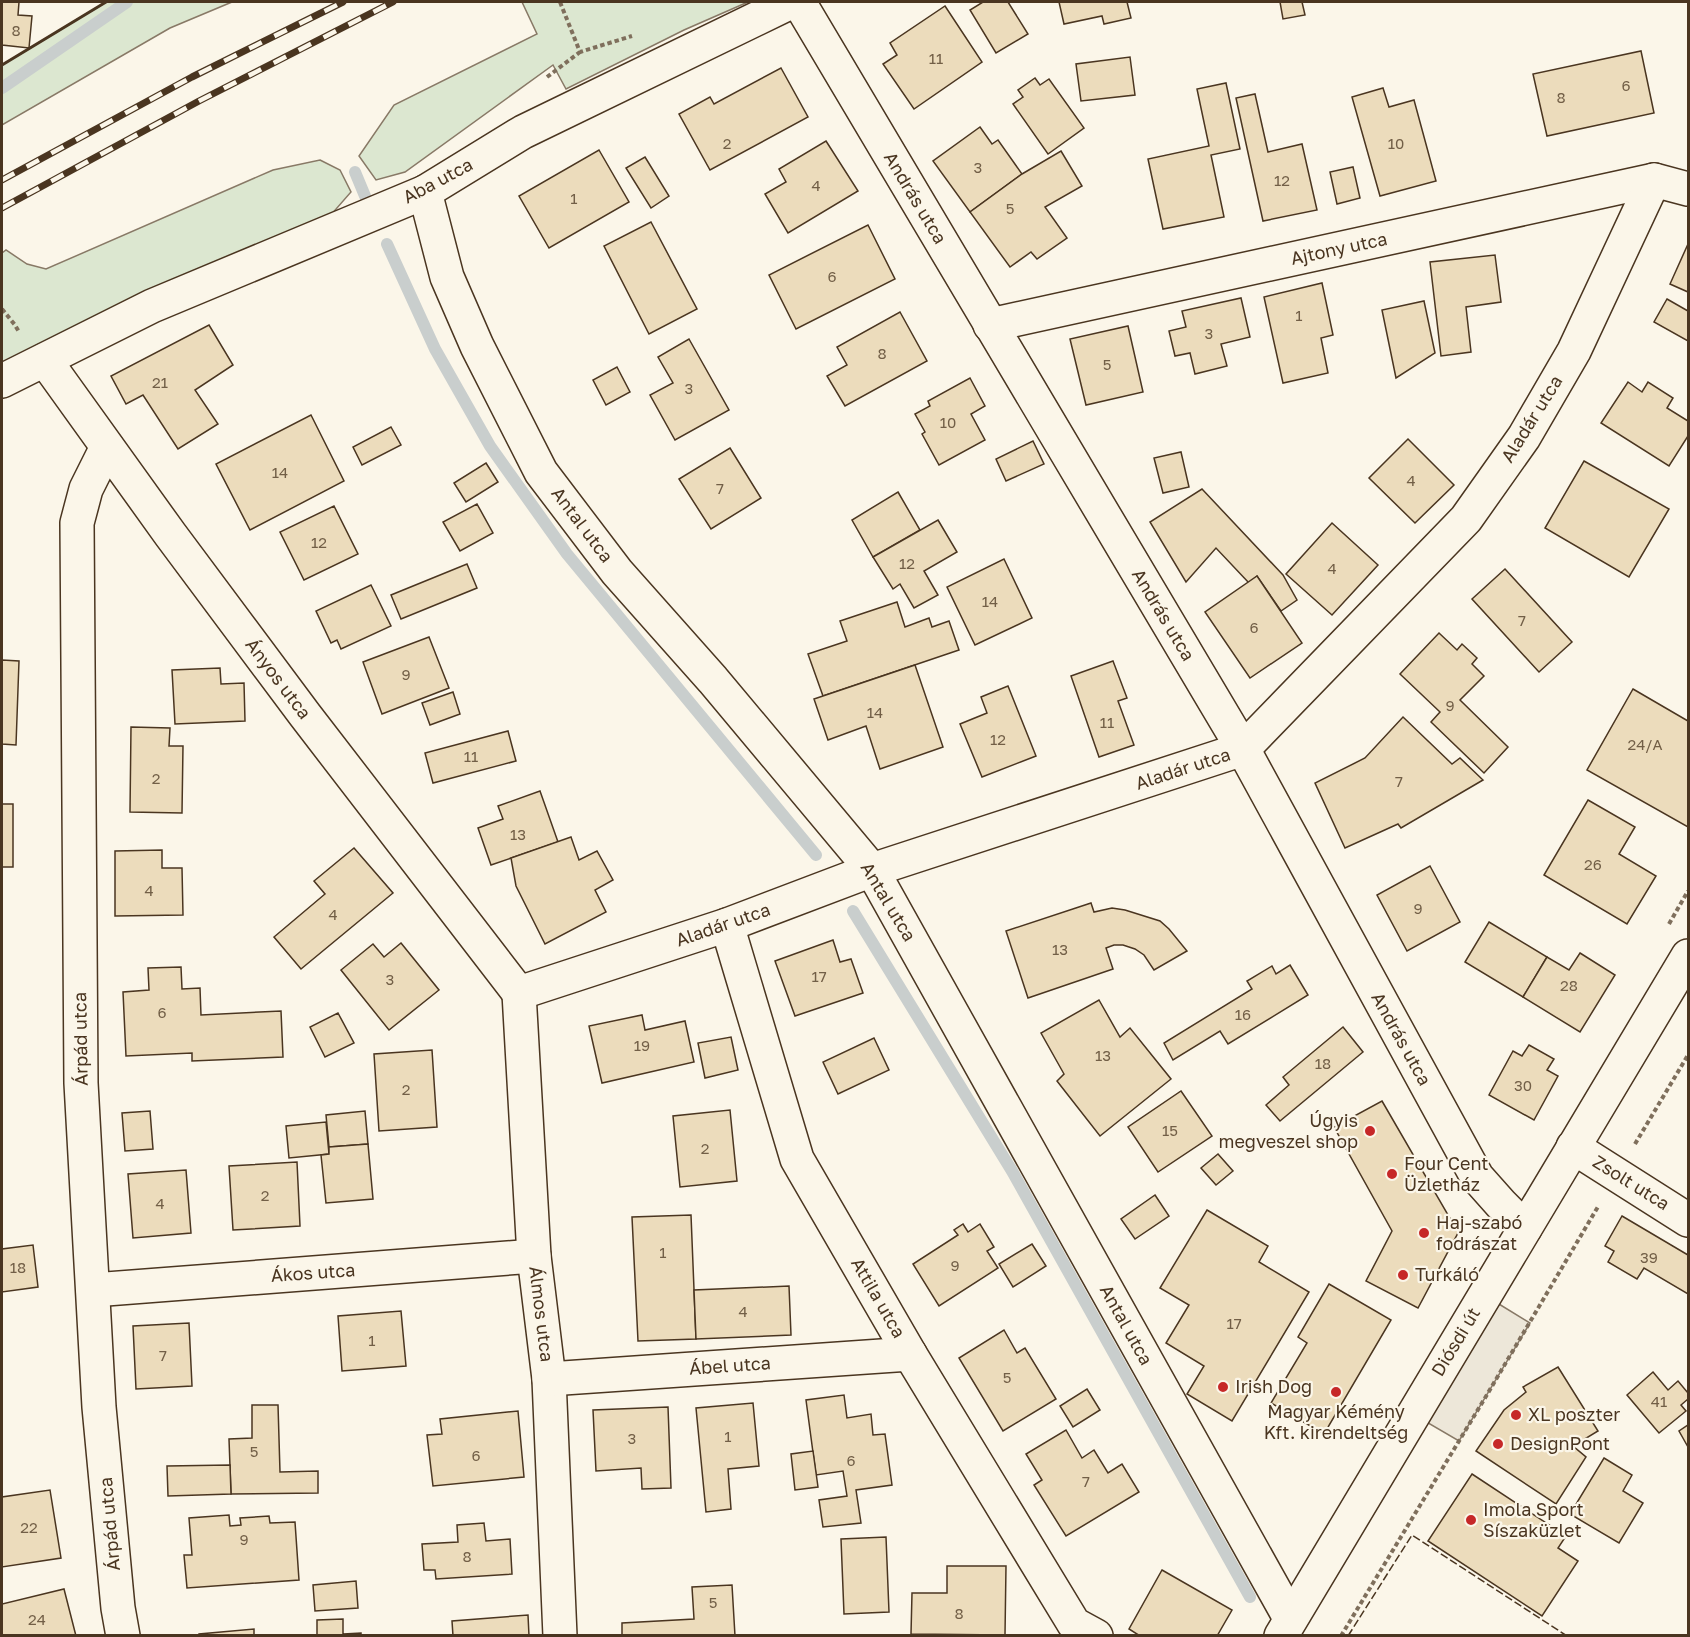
<svg xmlns="http://www.w3.org/2000/svg" width="1690" height="1637" font-family="'Golos Text',sans-serif">
  <style>
    .green { fill: #dce7d0; stroke: #887966; stroke-width: 1.5 }
    .parking { fill: #ede7d9; stroke: #887966; stroke-width: 1.5 }
    .lines { fill: none; stroke-linecap: round; stroke-linejoin: round }
    .stream { stroke: #c9cecd; stroke-width: 12 }
    .building { fill: #ecdcbc; stroke: #4a3520; stroke-width: 1.5 }
    .minor-casing { stroke: #4a3520; stroke-width: 36 }
    .secondary-casing { stroke: #4a3520; stroke-width: 36 }
    .path { stroke: #7f6f5c; stroke-width: 4; stroke-dasharray: 4.5 3; stroke-linecap: butt }
    .minor { stroke: #fbf6e9; stroke-width: 33 }
    .secondary { stroke: #fbf6e9; stroke-width: 33 }
    .rail-casing { stroke: #4a3520; stroke-width: 7 }
    .rail { stroke: #fbf6e9; stroke-width: 4.5; stroke-dasharray: 14; stroke-linecap: butt }
    .fence { stroke: #4a3520; stroke-width: 1.5; stroke-dasharray: 8 3; stroke-linecap: butt }
    .wall { stroke: #4a3520; stroke-width: 3 }
    .poi-dot { fill: #c62828; stroke: #fbf6e9; stroke-width: 2 }
    .labels { text-anchor: middle; stroke-width: 4.5; stroke-linejoin: round; paint-order: stroke }
    .number-label { font-size: 15px; fill: #725f47 }
    .street-label { font-size: 18px; fill: #4a3520; stroke: #fbf6e9 }
    .poi-label { font-size: 18px; fill: #4a3520; stroke: #fbf6e9; text-anchor: start }
  </style>
  <rect width="100%" height="100%" fill="#fbf6e9"/>
  <g class="green">
    <polygon points="106,2 232,2 170,28 2,125 2,65"/>
    <polygon points="522,2 748,2 684,30 566,89 553,65 405,172 376,180 359,156 394,105 537,34"/>
    <polygon points="320,160 340,170 351,192 330,216 2,368 2,253 6,250 27,264 46,269 273,170"/>
  </g>
  <polygon class="parking" points="1494,1301 1530,1323 1459,1441 1423,1420"/>
  <g class="lines">
    <g class="stream">
      <polyline points="2,88 127,2"/>
      <polyline points="355,172 365,196"/>
      <polyline points="387,244 435,349 490,446 567,554 816,855"/>
      <polyline points="853,911 1012,1171 1250,1597"/>
    </g>
  </g>
  <g class="building">
    <polygon points="2,2 19,2 18,15 32,16 29,48 2,45"/>
    <polygon points="983,2 1008,2 1028,34 996,53 970,10"/>
    <polygon points="1059,2 1127,2 1131,18 1104,24 1102,16 1064,24"/>
    <polygon points="1280,2 1302,2 1305,15 1283,19"/>
    <polygon points="945,6 982,62 914,109 883,64 897,55 890,43"/>
    <polygon points="1641,51 1654,113 1547,136 1533,74"/>
    <polygon points="1130,57 1135,95 1081,101 1076,64"/>
    <polygon points="781,68 808,117 710,170 679,114 710,97 714,104"/>
    <polygon points="1035,78 1040,85 1049,79 1084,128 1048,154 1013,104 1023,97 1018,90"/>
    <polygon points="1226,83 1240,149 1211,155 1224,217 1163,229 1148,159 1209,146 1197,89"/>
    <polygon points="1383,88 1389,107 1414,100 1436,181 1380,196 1352,97"/>
    <polygon points="1255,94 1268,152 1302,144 1317,210 1263,221 1236,98"/>
    <polygon points="980,127 992,144 998,140 1022,174 970,212 933,161"/>
    <polygon points="826,141 858,191 788,233 765,194 786,182 779,169"/>
    <polygon points="599,150 629,202 549,248 519,196"/>
    <polygon points="1061,151 1082,186 1045,207 1067,238 1037,259 1031,252 1010,267 970,212 1022,174"/>
    <polygon points="645,157 669,196 651,208 626,168"/>
    <polygon points="1353,167 1360,198 1337,204 1330,172"/>
    <polygon points="651,222 697,309 649,334 604,246"/>
    <polygon points="868,225 895,279 796,329 769,275"/>
    <polygon points="1688,244 1688,292 1670,284"/>
    <polygon points="1495,255 1501,302 1466,307 1471,352 1441,356 1430,262"/>
    <polygon points="1322,283 1333,335 1321,338 1328,373 1283,383 1264,297"/>
    <polygon points="1241,298 1250,337 1221,344 1227,366 1195,374 1190,353 1175,356 1169,331 1186,327 1182,311"/>
    <polygon points="1667,299 1688,311 1688,341 1654,322"/>
    <polygon points="1424,301 1435,353 1396,378 1382,310"/>
    <polygon points="900,312 927,361 845,406 827,376 847,365 837,347"/>
    <polygon points="209,325 233,365 195,390 218,424 178,449 143,395 126,404 111,376"/>
    <polygon points="1128,326 1143,392 1086,405 1070,339"/>
    <polygon points="689,339 729,410 675,440 650,395 673,383 658,357"/>
    <polygon points="617,367 630,392 606,405 593,380"/>
    <polygon points="970,378 985,406 971,414 985,440 939,465 922,434 925,432 915,414 930,406 928,401"/>
    <polygon points="1628,382 1642,392 1648,382 1673,398 1667,408 1688,421 1688,436 1669,466 1601,423"/>
    <polygon points="311,415 344,481 250,530 216,464"/>
    <polygon points="391,427 401,445 362,465 353,447"/>
    <polygon points="1408,439 1454,485 1415,523 1369,478"/>
    <polygon points="1033,441 1044,464 1006,481 996,459"/>
    <polygon points="730,448 761,498 711,529 679,479"/>
    <polygon points="1181,452 1189,487 1163,493 1154,458"/>
    <polygon points="1584,461 1669,509 1629,577 1545,528"/>
    <polygon points="486,463 498,482 466,502 454,483"/>
    <polygon points="1202,489 1283,575 1297,600 1281,611 1257,576 1249,583 1216,548 1186,582 1150,522"/>
    <polygon points="898,492 920,530 873,557 852,520"/>
    <polygon points="477,504 493,533 460,551 443,522"/>
    <polygon points="334,506 358,554 304,580 280,532"/>
    <polygon points="938,520 957,552 924,571 938,595 914,608 900,584 893,589 873,557"/>
    <polygon points="1332,523 1378,565 1332,615 1286,574"/>
    <polygon points="1004,559 1032,618 975,645 947,587"/>
    <polygon points="467,564 477,588 401,619 391,595"/>
    <polygon points="1505,569 1572,642 1539,672 1472,599"/>
    <polygon points="1257,576 1302,643 1250,678 1205,612"/>
    <polygon points="371,585 391,626 341,649 337,640 331,643 316,611"/>
    <polygon points="897,602 905,627 929,618 932,627 949,621 959,650 823,696 808,654 847,641 840,621"/>
    <polygon points="1439,633 1457,650 1462,644 1477,658 1472,664 1484,676 1460,700 1508,747 1484,773 1431,722 1440,712 1400,674"/>
    <polygon points="429,637 449,688 382,714 363,662"/>
    <polygon points="2,660 19,661 16,745 2,744"/>
    <polygon points="1113,661 1127,698 1118,701 1134,745 1099,757 1071,676"/>
    <polygon points="915,665 943,747 880,769 866,726 828,740 814,699"/>
    <polygon points="220,668 221,684 244,683 245,721 175,724 172,670"/>
    <polygon points="1008,686 1036,756 982,777 960,724 987,713 981,697"/>
    <polygon points="1633,689 1688,721 1688,827 1587,770"/>
    <polygon points="453,692 460,714 430,725 422,703"/>
    <polygon points="1403,717 1452,764 1460,758 1483,780 1401,828 1398,824 1345,848 1315,783 1365,758"/>
    <polygon points="131,727 170,728 169,746 183,746 182,813 130,812"/>
    <polygon points="508,731 516,761 433,783 425,753"/>
    <polygon points="540,791 558,842 491,865 478,828 503,819 498,806"/>
    <polygon points="1588,800 1635,827 1619,854 1656,876 1627,924 1544,875"/>
    <rect x="2" y="804" width="11" height="63"/>
    <polygon points="571,837 579,860 597,851 613,880 595,890 606,912 545,944 516,886 511,858"/>
    <polygon points="354,848 393,893 301,969 274,937 325,894 314,881"/>
    <polygon points="162,850 162,868 182,868 183,915 115,916 115,851"/>
    <polygon points="1430,866 1460,922 1407,951 1377,895"/>
    <polygon points="1091,903 1094,912 1112,908 1125,910 1160,921 1169,929 1187,951 1154,970 1144,955 1135,949 1123,945 1114,945 1106,948 1113,969 1028,998 1006,931"/>
    <polygon points="1489,922 1547,957 1523,997 1465,962"/>
    <polygon points="833,940 840,962 851,959 863,993 795,1016 775,961"/>
    <polygon points="401,943 439,990 389,1030 341,970 373,944 384,957"/>
    <polygon points="1580,953 1615,975 1580,1032 1523,997 1547,957 1569,970"/>
    <polygon points="1290,965 1308,995 1228,1044 1220,1031 1173,1060 1164,1043 1252,989 1247,981 1272,966 1276,974"/>
    <polygon points="181,967 182,989 200,988 201,1015 281,1011 283,1057 192,1061 192,1053 126,1056 123,992 149,990 148,968"/>
    <polygon points="1099,1000 1120,1037 1130,1028 1171,1079 1100,1136 1057,1081 1064,1074 1041,1033"/>
    <polygon points="338,1013 354,1043 325,1057 310,1027"/>
    <polygon points="642,1015 645,1030 685,1021 694,1062 602,1083 589,1026"/>
    <polygon points="1343,1027 1363,1052 1280,1121 1266,1105 1289,1085 1283,1077"/>
    <polygon points="731,1037 738,1070 705,1078 698,1043"/>
    <polygon points="874,1038 889,1070 838,1094 823,1062"/>
    <polygon points="1529,1045 1554,1059 1547,1070 1558,1076 1534,1120 1489,1095 1513,1051 1522,1056"/>
    <polygon points="432,1050 437,1127 379,1131 374,1054"/>
    <polygon points="1181,1091 1212,1136 1158,1172 1128,1127"/>
    <polygon points="1382,1101 1451,1220 1449,1226 1459,1231 1418,1308 1366,1281 1392,1231 1334,1127"/>
    <polygon points="730,1110 737,1181 680,1187 673,1116"/>
    <polygon points="150,1111 153,1149 125,1151 122,1113"/>
    <polygon points="365,1111 368,1144 329,1147 326,1115"/>
    <polygon points="326,1122 329,1154 289,1158 286,1126"/>
    <polygon points="368,1144 373,1199 326,1203 321,1155 329,1154 329,1147"/>
    <polygon points="1218,1154 1233,1171 1216,1185 1201,1168"/>
    <polygon points="297,1162 300,1226 233,1230 229,1166"/>
    <polygon points="186,1170 191,1233 133,1238 128,1174"/>
    <polygon points="1155,1195 1169,1216 1135,1239 1121,1219"/>
    <polygon points="1207,1210 1268,1246 1259,1262 1309,1292 1232,1421 1187,1394 1204,1366 1166,1343 1189,1305 1160,1288"/>
    <polygon points="691,1215 696,1339 638,1341 632,1217"/>
    <polygon points="1622,1216 1688,1255 1688,1294 1644,1268 1637,1279 1608,1262 1614,1251 1605,1246"/>
    <polygon points="963,1224 968,1232 980,1224 994,1247 987,1251 998,1268 939,1306 913,1264 958,1235 954,1230"/>
    <polygon points="1032,1244 1046,1266 1013,1287 999,1264"/>
    <polygon points="33,1245 38,1287 2,1292 2,1249"/>
    <polygon points="1329,1284 1391,1320 1324,1434 1271,1403 1307,1343 1298,1337"/>
    <polygon points="789,1286 791,1335 696,1339 694,1290"/>
    <polygon points="401,1311 406,1366 342,1371 338,1316"/>
    <polygon points="189,1323 192,1386 136,1389 133,1326"/>
    <polygon points="1004,1330 1017,1353 1025,1348 1056,1399 1003,1431 959,1358"/>
    <polygon points="1558,1367 1598,1431 1573,1446 1586,1457 1556,1504 1476,1451 1504,1410 1526,1392 1523,1387"/>
    <polygon points="1653,1372 1668,1390 1678,1381 1688,1393 1688,1399 1681,1405 1686,1411 1659,1433 1627,1395"/>
    <polygon points="1087,1389 1100,1410 1073,1427 1060,1406"/>
    <polygon points="844,1395 847,1418 871,1414 873,1435 885,1434 892,1485 856,1490 861,1523 823,1527 819,1500 847,1496 843,1471 816,1475 806,1400"/>
    <polygon points="753,1403 759,1466 728,1469 731,1509 706,1512 696,1408"/>
    <polygon points="252,1405 278,1405 280,1472 318,1471 318,1493 231,1494 229,1439 252,1438"/>
    <polygon points="668,1407 671,1488 642,1489 641,1468 596,1471 593,1410"/>
    <polygon points="518,1411 524,1477 433,1486 427,1435 442,1434 440,1419"/>
    <polygon points="1688,1425 1688,1447 1679,1431"/>
    <polygon points="1066,1430 1082,1458 1094,1450 1108,1473 1122,1464 1139,1492 1066,1536 1034,1485 1042,1480 1026,1454"/>
    <polygon points="813,1451 818,1487 795,1490 791,1454"/>
    <polygon points="1604,1458 1632,1475 1623,1491 1643,1503 1619,1543 1570,1514"/>
    <polygon points="230,1465 231,1494 168,1496 167,1466"/>
    <polygon points="1472,1474 1566,1536 1558,1548 1578,1561 1542,1616 1428,1541"/>
    <polygon points="50,1490 61,1558 2,1567 2,1497"/>
    <polygon points="229,1515 230,1526 241,1525 240,1518 269,1516 270,1523 295,1522 299,1580 187,1588 184,1555 192,1555 189,1518"/>
    <polygon points="484,1523 486,1541 510,1539 512,1574 436,1579 435,1570 424,1570 422,1544 458,1542 457,1525"/>
    <polygon points="886,1537 889,1612 844,1614 841,1539"/>
    <polygon points="947,1566 1006,1566 1005,1635 911,1634 912,1593 947,1593"/>
    <polygon points="1162,1570 1232,1610 1217,1636 1140,1636 1129,1629"/>
    <polygon points="356,1581 358,1608 315,1611 313,1585"/>
    <polygon points="732,1585 735,1636 622,1636 622,1623 694,1619 692,1587"/>
    <polygon points="64,1589 76,1636 2,1636 2,1604"/>
    <polygon points="528,1615 529,1636 453,1636 452,1621"/>
    <polygon points="343,1619 343,1634 361,1633 361,1636 317,1636 317,1620"/>
    <polygon points="254,1629 254,1636 199,1636 199,1634"/>
  </g>
  <g class="lines">
    <defs>
      <g id="minor">
        <polyline points="799,2 1243,749 1477,1177 1501,1204 1525,1228"/>
        <polyline points="425,192 447,277 477,346 541,472 617,572 713,680 872,870 1290,1618"/>
        <polyline points="990,325 1654,180 1688,189"/>
        <polyline points="45,360 170,534 305,715 519,993"/>
        <polyline points="2,381 152,306 425,192 523,132 791,2"/>
        <polyline points="107,447 86,489 77,523 81,1083 99,1407 118,1608 123,1636"/>
        <polyline points="727,925 797,1159 910,1354 1074,1624 1096,1636"/>
        <polyline points="519,993 727,925 872,870 1243,749 1466,519 1524,437 1574,351 1654,180"/>
        <polyline points="519,993 534,1256 549,1379 560,1636"/>
        <polyline points="1573,1147 1688,1220"/>
        <polyline points="93,1290 534,1256"/>
        <polyline points="549,1379 910,1354"/>
      </g>
      <polyline id="secondary" points="1281,1636 1688,956"/>
    </defs>
    <use href="#minor" class="minor-casing"/>
    <use href="#secondary" class="secondary-casing"/>
    <g class="path">
      <polyline points="560,2 580,52 632,36"/>
      <polyline points="547,77 580,52"/>
      <polyline points="2,309 15,325 19,332"/>
      <polyline points="1669,924 1688,891"/>
      <polyline points="1635,1144 1688,1055"/>
      <polyline points="1341,1636 1485,1398 1599,1205"/>
    </g>
    <use href="#minor" class="minor"/>
    <use href="#secondary" class="secondary"/>
    <defs>
      <g id="rail">
        <polyline points="2,180 192,77 343,2"/>
        <polyline points="2,208 199,101 393,2"/>
      </g>
    </defs>
    <use href="#rail" class="rail-casing"/>
    <use href="#rail" class="rail"/>
    <polyline class="fence" points="1348,1636 1412,1535 1567,1636"/>
    <polyline class="wall" points="2,65 106,2"/>
  </g>
  <g class="poi-dot">
    <circle cx="1370" cy="1131" r="6"/>
    <circle cx="1392" cy="1174" r="6"/>
    <circle cx="1424" cy="1233" r="6"/>
    <circle cx="1403" cy="1275" r="6"/>
    <circle cx="1223" cy="1387" r="6"/>
    <circle cx="1336" cy="1392" r="6"/>
    <circle cx="1516" cy="1415" r="6"/>
    <circle cx="1498" cy="1444" r="6"/>
    <circle cx="1471" cy="1520" r="6"/>
  </g>
  <g class="labels">
    <g class="number-label">
      <text x="16" y="36">8</text>
      <text x="936" y="64">11</text>
      <text x="1626" y="91">6</text>
      <text x="1561" y="103">8</text>
      <text x="727" y="149">2</text>
      <text x="1396" y="149">10</text>
      <text x="978" y="173">3</text>
      <text x="1282" y="186">12</text>
      <text x="816" y="191">4</text>
      <text x="574" y="204">1</text>
      <text x="1010" y="214">5</text>
      <text x="832" y="282">6</text>
      <text x="1299" y="321">1</text>
      <text x="1209" y="339">3</text>
      <text x="882" y="359">8</text>
      <text x="1107" y="370">5</text>
      <text x="160" y="388">21</text>
      <text x="689" y="394">3</text>
      <text x="948" y="428">10</text>
      <text x="280" y="478">14</text>
      <text x="1411" y="486">4</text>
      <text x="720" y="494">7</text>
      <text x="319" y="548">12</text>
      <text x="907" y="569">12</text>
      <text x="1332" y="574">4</text>
      <text x="990" y="607">14</text>
      <text x="1522" y="626">7</text>
      <text x="1254" y="633">6</text>
      <text x="406" y="680">9</text>
      <text x="1450" y="711">9</text>
      <text x="875" y="718">14</text>
      <text x="1107" y="728">11</text>
      <text x="998" y="745">12</text>
      <text x="1645" y="750">24/A</text>
      <text x="471" y="762">11</text>
      <text x="156" y="784">2</text>
      <text x="1399" y="787">7</text>
      <text x="518" y="840">13</text>
      <text x="1593" y="870">26</text>
      <text x="149" y="896">4</text>
      <text x="1418" y="914">9</text>
      <text x="333" y="920">4</text>
      <text x="1060" y="955">13</text>
      <text x="819" y="982">17</text>
      <text x="390" y="985">3</text>
      <text x="1569" y="991">28</text>
      <text x="162" y="1018">6</text>
      <text x="1243" y="1020">16</text>
      <text x="642" y="1051">19</text>
      <text x="1103" y="1061">13</text>
      <text x="1323" y="1069">18</text>
      <text x="1523" y="1091">30</text>
      <text x="406" y="1095">2</text>
      <text x="1170" y="1136">15</text>
      <text x="705" y="1154">2</text>
      <text x="265" y="1201">2</text>
      <text x="160" y="1209">4</text>
      <text x="663" y="1258">1</text>
      <text x="1649" y="1263">39</text>
      <text x="955" y="1271">9</text>
      <text x="18" y="1273">18</text>
      <text x="743" y="1317">4</text>
      <text x="1234" y="1329">17</text>
      <text x="372" y="1346">1</text>
      <text x="163" y="1361">7</text>
      <text x="1007" y="1383">5</text>
      <text x="1659" y="1407">41</text>
      <text x="728" y="1442">1</text>
      <text x="632" y="1444">3</text>
      <text x="254" y="1457">5</text>
      <text x="476" y="1461">6</text>
      <text x="851" y="1466">6</text>
      <text x="1086" y="1487">7</text>
      <text x="29" y="1533">22</text>
      <text x="244" y="1545">9</text>
      <text x="467" y="1562">8</text>
      <text x="713" y="1608">5</text>
      <text x="959" y="1619">8</text>
      <text x="37" y="1625">24</text>
    </g>
    <g class="street-label">
      <text transform="translate(438 181) rotate(-28)" y="6">Aba utca</text>
      <text transform="translate(915 198) rotate(59)" y="6">András utca</text>
      <text transform="translate(1339 249) rotate(-12)" y="6">Ajtony utca</text>
      <text transform="translate(1532 419) rotate(-58)" y="6">Aladár utca</text>
      <text transform="translate(582 525) rotate(53)" y="6">Antal utca</text>
      <text transform="translate(1163 615) rotate(59)" y="6">András utca</text>
      <text transform="translate(278 679) rotate(53)" y="6">Ányos utca</text>
      <text transform="translate(1183 769) rotate(-18)" y="6">Aladár utca</text>
      <text transform="translate(888 902) rotate(59)" y="6">Antal utca</text>
      <text transform="translate(723 925) rotate(-19)" y="6">Aladár utca</text>
      <text transform="translate(81 1039) rotate(-91)" y="6">Árpád utca</text>
      <text transform="translate(1401 1039) rotate(61)" y="6">András utca</text>
      <text transform="translate(1631 1183) rotate(32)" y="6">Zsolt utca</text>
      <text transform="translate(313 1273) rotate(-4)" y="6">Ákos utca</text>
      <text transform="translate(878 1298) rotate(60)" y="6">Attila utca</text>
      <text transform="translate(541 1314) rotate(83)" y="6">Álmos utca</text>
      <text transform="translate(1126 1325) rotate(61)" y="6">Antal utca</text>
      <text transform="translate(1456 1342) rotate(-59)" y="6">Diósdi út</text>
      <text transform="translate(730 1366) rotate(-4)" y="6">Ábel utca</text>
      <text transform="translate(110 1524) rotate(-95)" y="6">Árpád utca</text>
    </g>
    <g class="poi-label">
      <text x="1358" y="1127" text-anchor="end">Úgyis<tspan x="1358" dy="21">megveszel shop</tspan></text>
      <text x="1404" y="1170">Four Cent<tspan x="1404" dy="21">Üzletház</tspan></text>
      <text x="1436" y="1229">Haj-szabó<tspan x="1436" dy="21">fodrászat</tspan></text>
      <text x="1415" y="1281">Turkáló</text>
      <text x="1235" y="1393">Irish Dog</text>
      <text x="1336" y="1418" text-anchor="middle">Magyar Kémény<tspan x="1336" dy="21">Kft. kirendeltség</tspan></text>
      <text x="1528" y="1421">XL poszter</text>
      <text x="1510" y="1450">DesignPont</text>
      <text x="1483" y="1516">Imola Sport<tspan x="1483" dy="21">Síszaküzlet</tspan></text>
    </g>
  </g>
  <rect width="1690" height="1637" fill="none" stroke="#4a3520" stroke-width="6"/>
</svg>
